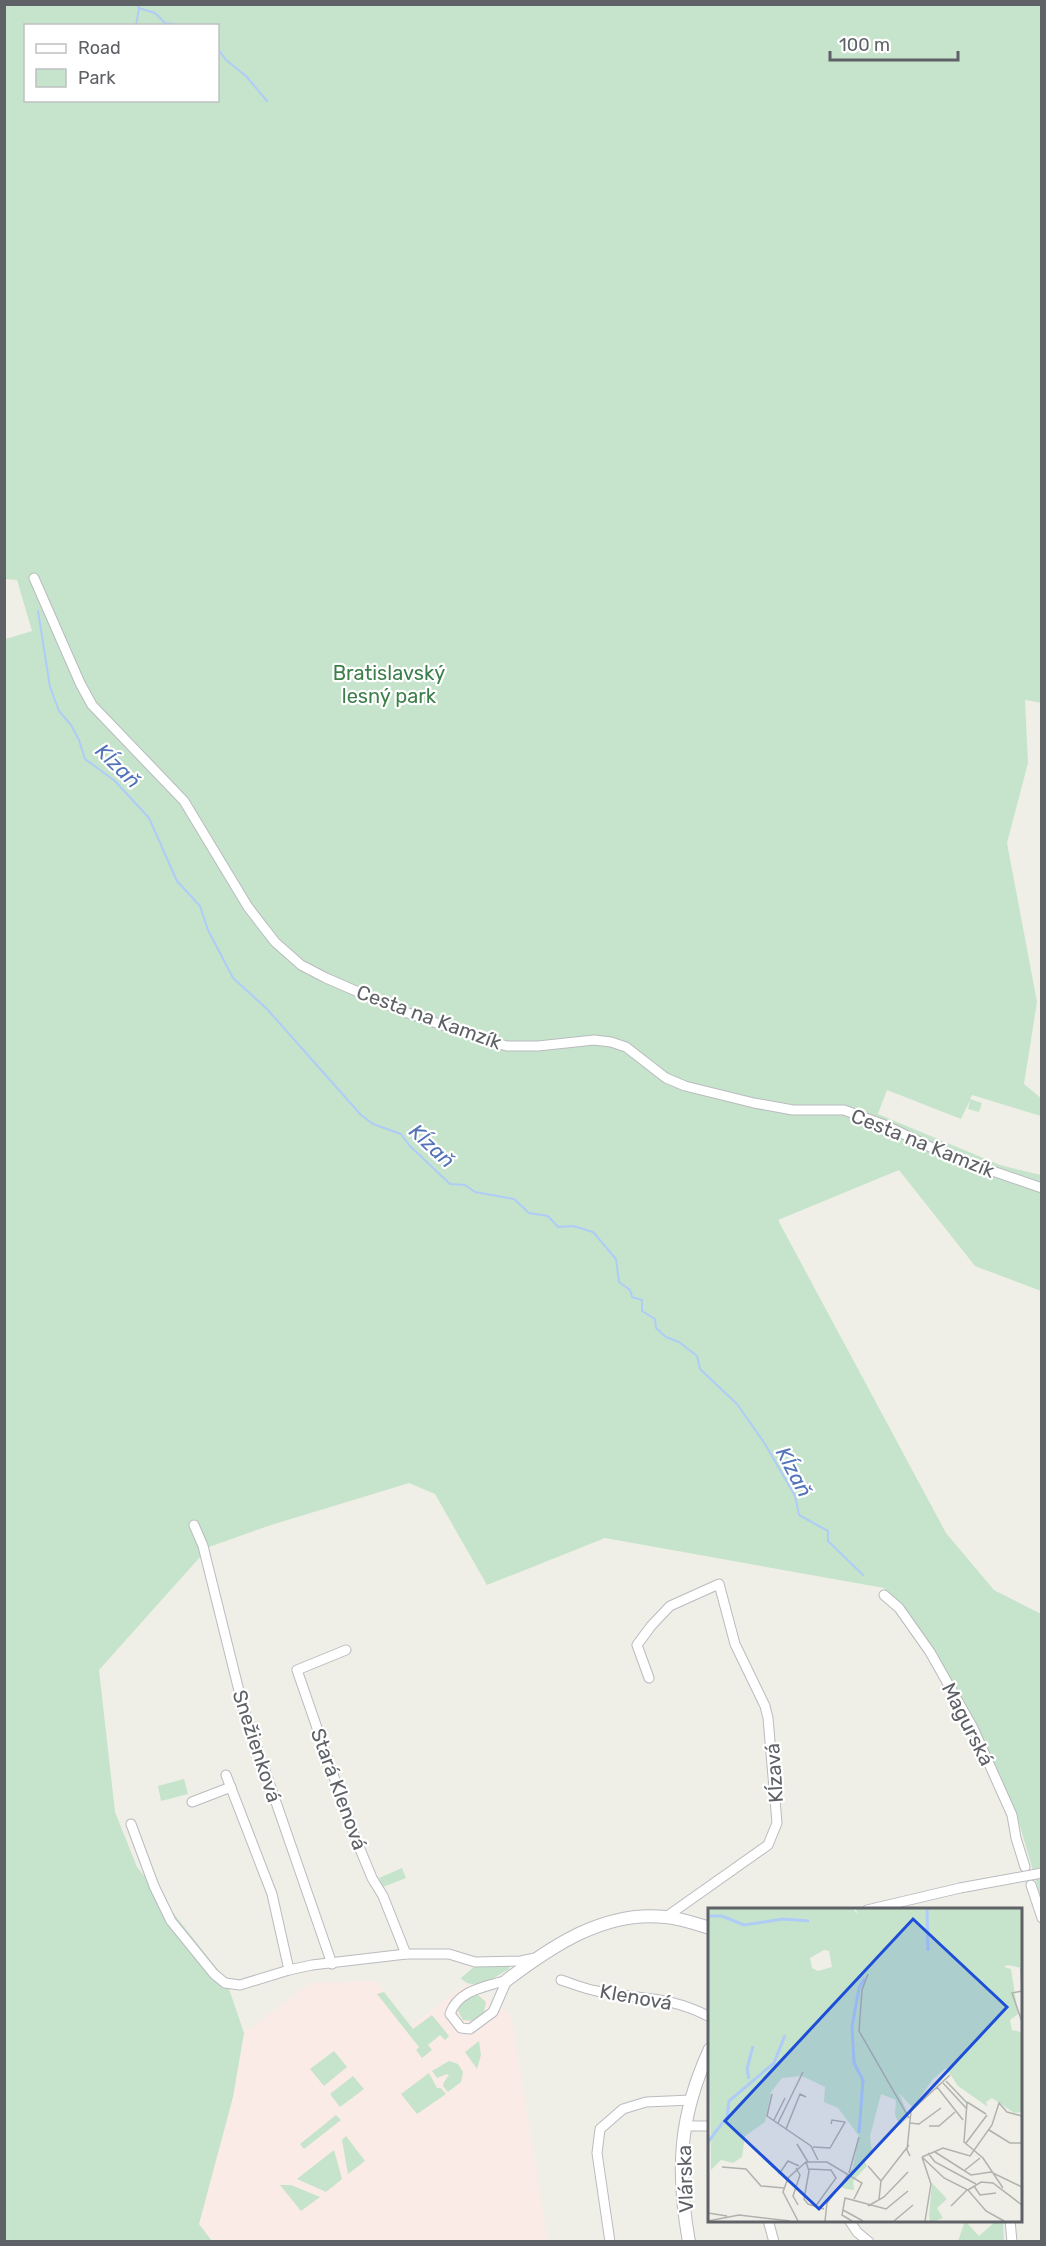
<svg xmlns="http://www.w3.org/2000/svg" width="1046" height="2246" font-family="Rubik,sans-serif">
  <style>
    .medical { fill: #faebe6 }
    .green { fill: #c6e4cb; fill-rule: evenodd }
    .lines { fill: none; stroke-linecap: round; stroke-linejoin: round }
    .stream { stroke: #afccf7; stroke-width: 2 }
    .minor-casing { stroke: #b9bbbf; stroke-width: 11 }
    .tertiary-casing { stroke: #b9bbbf; stroke-width: 14 }
    .minor { stroke: #fff; stroke-width: 9 }
    .tertiary { stroke: #fff; stroke-width: 12 }
    .minor-bridge-casing { stroke: #b9bbbf; stroke-width: 11; stroke-linecap: butt }
    .minor-bridge { stroke: #fff; stroke-width: 9 }
    .labels { text-anchor: middle; stroke-width: 4.5; stroke-linejoin: round; paint-order: stroke }
    .park-label { font-size: 20px; fill: #3d7f4a; stroke: #fff }
    .street-label { font-size: 20px; fill: #5e6166; stroke: #fff }
    .water-label { font-size: 21px; font-style: italic; fill: #5374ba; stroke: #fff }
    .inset-river { fill: none; stroke: #afccf7; stroke-width: 3 }
    .inset-road { fill: none; stroke: #b1b2af; stroke-width: 1.5 }
    .view { fill: #1d4ed8; fill-opacity: 0.15; stroke: #1d4ed8; stroke-width: 3 }
    .inset-edge { fill: none; stroke: #5e6166; stroke-width: 3 }
  </style>
  <rect width="100%" height="100%" fill="#efefe7"/>
  <polygon class="medical" points="376,1981 411,2026 466,1984 511,2015 548,2241 212,2242 199,2224 233,2097 244,2033 310,1983"/>
  <g class="green">
    <path d="M 5,5 L 1041,5 L 1042,703 L 1025,700 L 1028,763 L 1007,843 L 1037,1002 L 1024,1084 L 1041,1098 L 1041,1116 L 972,1095 L 970,1099 L 982,1103 L 979,1112 L 968,1109 L 970,1100 L 961,1119 L 887,1090 L 878,1114 L 1000,1165 L 1041,1175 L 1041,1291 L 975,1266 L 899,1170 L 778,1220 L 946,1533 L 994,1590 L 1041,1614 L 1041,1898 L 1015,1809 L 930,1650 L 884,1588 L 605,1538 L 487,1585 L 435,1494 L 409,1483 L 268,1526 L 209,1547 L 99,1670 L 115,1812 L 137,1867 L 226,1980 L 244,2033 L 233,2097 L 199,2224 L 212,2241 L 5,2241 L 4,636 L 6,639 L 32,631 L 17,580 L 5,579 ZM 26,26 L 218,26 L 218,100 L 26,100 Z"/>
    <polygon points="184,1779 188,1794 161,1801 158,1786"/>
    <polygon points="402,1868 406,1878 383,1887 379,1878"/>
    <path d="M 509,1966 L 509,1969 C 495,1977 473,1993 461,1978 L 474,1967 Z"/>
    <polygon points="384,1992 413,2029 432,2015 449,2036 445,2040 440,2035 428,2045 432,2050 422,2058 416,2050 419,2047 377,1994"/>
    <path d="M 478,1995 L 486,2002 L 484,2012 L 473,2021 L 463,2020 L 458,2011 C 459,2002 469,1995 478,1995 Z"/>
    <polygon points="479,2041 481,2055 477,2069 465,2052"/>
    <polygon points="334,2051 347,2067 324,2086 310,2069"/>
    <polygon points="449,2061 458,2064 463,2072 461,2082 448,2092 443,2086 444,2082 449,2075 447,2074 437,2078 432,2071"/>
    <polygon points="429,2073 437,2088 441,2088 446,2094 417,2114 401,2094"/>
    <polygon points="353,2076 364,2089 340,2107 330,2094"/>
    <polygon points="336,2115 341,2120 304,2149 300,2144"/>
    <polygon points="346,2136 365,2161 348,2174 342,2140"/>
    <polygon points="334,2150 342,2179 326,2192 297,2179"/>
    <polygon points="280,2185 291,2185 320,2197 301,2211"/>
    <polygon points="965,2221 979,2236 996,2221 1003,2221 1004,2241 958,2241"/>
  </g>
  <g class="lines">
    <g class="stream">
      <polyline points="137,4 139,8 155,13 165,23 191,26"/>
      <polyline points="136,26 139,8"/>
      <polyline points="218,49 226,60 246,76 267,101"/>
      <polyline points="38,611 50,687 59,711 71,725 79,740 85,759 115,781 149,818 177,881 200,906 208,930 233,978 267,1009 361,1115 373,1124 401,1134 409,1145 450,1184 465,1185 475,1192 514,1199 529,1213 548,1216 558,1227 573,1226 593,1232 616,1259 619,1282 630,1290 632,1297 642,1300 642,1311 655,1319 656,1328 666,1337 679,1342 697,1356 700,1369 737,1404 765,1444 795,1496 799,1515 828,1531 828,1541 863,1575"/>
    </g>
    <defs>
      <g id="minor">
        <polyline points="34,578 80,683 92,705 184,801 248,907 275,942 301,965 326,978 402,1011 482,1039 507,1046 538,1046 594,1040 611,1042 626,1047 666,1078 685,1086 754,1103 793,1110 844,1110 887,1126 949,1156 1042,1188"/>
        <polyline points="194,1525 203,1546 243,1707 332,1964"/>
        <polyline points="884,1595 899,1608 930,1652 973,1728 1012,1815 1016,1838 1025,1867"/>
        <polyline points="346,1650 297,1670 353,1832 372,1878 383,1896 406,1954"/>
        <polyline points="649,1678 637,1645 651,1626 670,1606 719,1584 735,1644 765,1706 768,1718 777,1823 768,1845 666,1917"/>
        <polyline points="226,1775 272,1894 289,1970"/>
        <polyline points="192,1802 231,1787"/>
        <polyline points="131,1824 154,1886 171,1921 214,1974 225,1983 240,1985 289,1970 312,1965 406,1954 449,1954 475,1962 521,1961 535,1958"/>
        <polyline points="1031,1885 1042,1918"/>
        <polyline points="867,1910 960,1888"/>
        <path d="M 507,1980 L 493,2012 L 470,2029 L 461,2028 L 450,2014 C 458,1990 485,1987 507,1980 Z"/>
        <path d="M 561,1980 C 573,1984 585,1989 597,1991 C 640,2000 668,1995 710,2017"/>
        <polyline points="685,2126 710,2126"/>
        <polyline points="768,2220 774,2242"/>
        <polyline points="849,2220 857,2232 869,2242"/>
        <polyline points="1010,2220 1012,2242"/>
        <polyline points="610,2242 597,2153 600,2129 623,2109 646,2102 691,2100"/>
      </g>
      <g id="tertiary">
        <path d="M 507,1980 C 552,1946 605,1910 665,1917 C 680,1918 696,1924 710,1928"/>
        <path d="M 689,2242 C 676,2170 679,2116 710,2049"/>
      </g>
    </defs>
    <use href="#minor" class="minor-casing"/>
    <use href="#tertiary" class="tertiary-casing"/>
    <use href="#minor" class="minor"/>
    <use href="#tertiary" class="tertiary"/>
    <defs>
      <polyline id="minor-bridge" points="960,1888 1042,1873"/>
    </defs>
    <use href="#minor-bridge" class="minor-bridge-casing"/>
    <use href="#minor-bridge" class="minor-bridge"/>
  </g>
  <g class="labels">
    <g class="park-label">
      <text x="389" y="680">Bratislavský<tspan x="389" dy="23">lesný park</tspan></text>
    </g>
    <g class="street-label">
      <text transform="translate(429 1017) rotate(20)" y="7">Cesta na Kamzík</text>
      <text transform="translate(923 1143) rotate(22)" y="7">Cesta na Kamzík</text>
      <text transform="translate(968 1724) rotate(63)" y="7">Magurská</text>
      <text transform="translate(257 1746) rotate(72)" y="7">Snežienková</text>
      <text transform="translate(774 1773) rotate(-94)" y="7">Kĺzavá</text>
      <text transform="translate(339 1789) rotate(70)" y="7">Stará Klenová</text>
      <text transform="translate(636 1997) rotate(10)" y="7">Klenová</text>
      <text transform="translate(685 2179) rotate(-92)" y="7">Vlárska</text>
    </g>
    <g class="water-label">
      <text transform="translate(118 766) rotate(44)" y="7">Kĺzaň</text>
      <text transform="translate(432 1146) rotate(43)" y="7">Kĺzaň</text>
      <text transform="translate(794 1472) rotate(62)" y="7">Kĺzaň</text>
    </g>
  </g>
  <g transform="translate(708 1908)">
    <rect width="314" height="314" fill="#efefe7"/>
    <path d="M 0,0 L 144,0 L 150,6 L 147,0 L 313,0 L 313,60 L 300,57 L 296,59 L 303,61 L 310,106 L 302,112 L 304,122 L 313,124 L 313,204 L 306,205 L 284,190 L 278,194 L 280,199 L 250,178 L 238,160 L 225,171 L 205,200 L 191,185 L 201,209 L 192,217 L 187,207 L 188,192 L 173,186 L 162,228 L 164,244 L 156,252 L 159,258 L 145,273 L 146,282 L 138,281 L 133,279 L 145,259 L 151,228 L 130,200 L 116,194 L 117,179 L 94,168 L 74,170 L 63,184 L 57,214 L 37,228 L 34,249 L 25,255 L 13,252 L 3,262 ZM 116,42 L 121,43 L 124,59 L 110,63 L 104,60 L 102,50 ZM 224,275 L 239,291 L 229,300 L 235,310 L 227,313 L 222,313 L 221,307 Z" fill="#c6e4cb" fill-rule="evenodd"/>
    <path class="inset-river" d="M 219,0 L 220,43M 0,8 L 14,8 L 36,17 L 75,11 L 101,13M 41,171 L 39,161 L 45,138M 151,225 L 155,172 L 146,155 L 144,119 L 151,80 L 157,70M 0,234 L 19,209 L 21,193 L 66,155 L 77,127"/>
    <path class="inset-road" d="M 313,60 L 314,88M 160,66 L 154,82 L 151,123 L 201,210M 314,83 L 304,85 L 314,114M 238,173 L 259,195 L 256,234 L 275,250 L 295,280M 235,175 L 259,201M 229,179 L 255,212M 64,186 L 59,208 L 103,238 L 110,252M 259,194 L 278,206M 66,212 L 77,190M 70,215 L 95,164M 202,215 L 211,216 L 233,200M 221,218 L 231,218 L 247,204M 78,221 L 92,186 L 98,189M 281,222 L 302,235 L 314,235M 258,235 L 279,207M 89,236 L 100,254M 105,239 L 122,240 L 137,214 L 124,212 L 123,216M 227,244 L 263,267 L 283,264 L 314,279M 220,245 L 227,254 L 268,276M 202,248 L 199,242 L 203,203 L 242,167M 214,249 L 235,240 L 262,248 L 284,217 L 291,195 L 299,204 L 314,208M 214,249 L 236,270 L 260,282 L 278,303 L 296,313M 214,249 L 223,276 L 217,313M 98,254 L 101,263 L 96,291 L 100,296 L 116,301M 160,258 L 173,273M 14,259 L 38,261 L 53,278 L 76,280M 88,260 L 92,267 L 85,288 L 90,297M 100,261 L 123,262 L 128,270 L 107,299M 257,262 L 272,250M 141,265 L 151,229M 71,266 L 80,253 L 91,258M 266,278 L 272,287 L 288,285M 260,282 L 273,274 L 285,275 L 314,297M 171,291 L 173,273 L 201,237M 160,298 L 176,289 L 200,264M 243,298 L 259,282M 135,302 L 155,313M 0,305 L 19,308M 0,313 L 31,307 L 82,313M 90,313 L 75,284 L 80,270 L 98,254 L 119,254 L 154,275 L 146,291M 117,313 L 119,295 L 140,267M 144,313 L 134,307 L 137,290 L 178,301 L 200,283M 186,313 L 205,297"/>
    <path class="view" d="M 205,11 L 299,99 L 111,301 L 17,213 Z"/>
    <rect width="314" height="314" class="inset-edge"/>
  </g>
  <rect width="1046" height="2246" fill="none" stroke="#5e6166" stroke-width="12"/>
  <rect x="24" y="24" width="195" height="78" fill="#ffffff" stroke="#bfc0c2" stroke-width="1.5"/>
  <rect x="36" y="44" width="30" height="9" fill="#ffffff" stroke="#bfc0c2" stroke-width="1.5"/>
  <text x="78" y="54" font-size="18" fill="#5e6166">Road</text>
  <rect x="36" y="69" width="30" height="18" fill="#c6e4cb" stroke="#bfc0c2" stroke-width="1.5"/>
  <text x="78" y="84" font-size="18" fill="#5e6166">Park</text>
  <path d="M830 51v9h128v-9" fill="none" stroke="#5e6166" stroke-width="3"/>
  <text x="839" y="51" font-size="18" fill="#5e6166" stroke="#ffffff" stroke-width="4.5" paint-order="stroke">100 m</text>
</svg>
